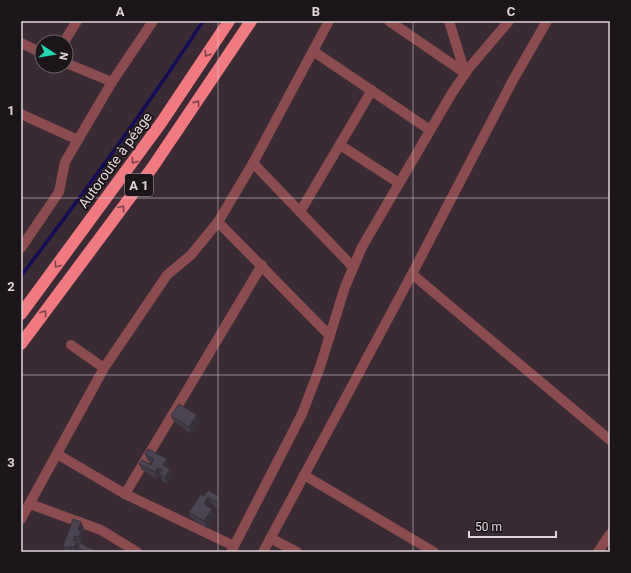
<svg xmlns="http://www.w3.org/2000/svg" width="631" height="573" font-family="Roboto,sans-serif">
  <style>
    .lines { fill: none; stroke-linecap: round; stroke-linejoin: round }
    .stream { stroke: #150d57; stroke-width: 3.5 }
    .minor { stroke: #8a4c4e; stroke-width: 10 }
    .tertiary { stroke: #8a4c4e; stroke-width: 10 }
    .motorway { stroke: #f17a80; stroke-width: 12 }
    .wall { fill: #413a47 }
    .shaded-wall { fill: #35303a }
    .building { fill: #4c4453; stroke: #35303a }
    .oneway { stroke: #7c4247 }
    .grid { fill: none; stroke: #e0d5db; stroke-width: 1; stroke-opacity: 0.55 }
    .labels { text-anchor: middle; stroke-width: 4; stroke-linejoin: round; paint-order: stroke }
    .shield { fill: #1c1519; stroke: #a59ba1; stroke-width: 1 }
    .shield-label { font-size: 13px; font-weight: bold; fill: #e0d5db }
    .street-label { font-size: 14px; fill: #e0d5db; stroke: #1c1519 }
    .neatline { fill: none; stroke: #e0d5db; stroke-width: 1.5 }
    .grid-label { font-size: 13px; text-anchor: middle; font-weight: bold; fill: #e0d5db }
  </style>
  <rect width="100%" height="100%" fill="#3a2a33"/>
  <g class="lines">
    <path class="stream" d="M 21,276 C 84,193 146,109 203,21"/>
    <g class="minor">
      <polyline points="389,21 465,73"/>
      <polyline points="449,21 465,73"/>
      <polyline points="64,42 77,21"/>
      <polyline points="21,43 42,53"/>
      <polyline points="313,51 430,130"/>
      <polyline points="66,63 112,82"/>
      <polyline points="21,114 78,140"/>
      <polyline points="340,145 399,183"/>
      <polyline points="253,163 353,267"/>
      <polyline points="300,212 372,90"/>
      <polyline points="218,222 330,336"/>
      <polyline points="21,248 59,192 65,162 112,82 153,21"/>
      <polyline points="412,274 610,440"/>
      <polyline points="71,345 104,368"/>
      <polyline points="57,454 125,494 234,546"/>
      <polyline points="304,475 434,552"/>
      <polyline points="125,494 262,265"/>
      <polyline points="30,504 101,530 137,552"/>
      <polyline points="21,519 104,368 167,275 191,255 218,222 253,163 329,21"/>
      <polyline points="270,538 297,552"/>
      <polyline points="231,552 302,414 320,367 345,287 362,247 452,93 469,68 509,21"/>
      <polyline points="598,552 610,534"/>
    </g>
    <polyline class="tertiary" points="263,552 412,274 513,80 547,21"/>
    <g class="motorway">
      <polyline points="21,314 161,123 229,21"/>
      <polyline points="21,344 152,168 251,21"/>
    </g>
  </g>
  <g class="wall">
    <polygon points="197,415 200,422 192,434 174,422 171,416"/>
    <polygon points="145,454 169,466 168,468 172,475 167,484 162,481 160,475 157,479 142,470 139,464 151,465 152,463 148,461"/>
    <polygon points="204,496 219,497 221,504 218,509 211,504 209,507 212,509 215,516 207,528 191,518 189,512"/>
    <polygon points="84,528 82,534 83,538 81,544 98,552 79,552 78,550 78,552 65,552 63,546"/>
  </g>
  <g class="shaded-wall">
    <polygon points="197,415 200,422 192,434 189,427"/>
    <polygon points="167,459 169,466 166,472 163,465"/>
    <polygon points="158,467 160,474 157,479 155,472"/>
    <polygon points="170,469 172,475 167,484 165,477"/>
    <polygon points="208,497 211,504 207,511 204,504"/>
    <polygon points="219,497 221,504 218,509 216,502"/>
    <polygon points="212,509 215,516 207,528 204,521"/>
    <polygon points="81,522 84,528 82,534 83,538 81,544 79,537 78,530"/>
    <polygon points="75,536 79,548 78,548 78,552 76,552 74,547 73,540"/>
    <polygon points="70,546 72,552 71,552 69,548"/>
  </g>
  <g class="building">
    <polygon points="179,404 197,415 189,427 171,416"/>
    <polygon points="148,449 167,459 163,465 170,469 165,477 159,474 162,470 158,467 155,472 139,464 142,460 151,465 154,459 145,454"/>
    <polygon points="208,490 219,497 216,502 208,497 204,504 212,509 204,521 189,512 201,494 204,496"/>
    <polygon points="73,519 81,522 78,530 81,531 79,537 75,536 73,540 77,541 74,547 70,546 69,548 63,546"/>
    <polygon points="80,543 98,552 86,552 78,548"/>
  </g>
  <defs><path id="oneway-chevron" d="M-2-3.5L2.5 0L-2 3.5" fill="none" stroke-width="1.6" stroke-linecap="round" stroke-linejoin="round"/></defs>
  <g class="oneway">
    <use href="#oneway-chevron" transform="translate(207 54) rotate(124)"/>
    <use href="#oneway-chevron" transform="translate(197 103) rotate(-55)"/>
    <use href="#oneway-chevron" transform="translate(134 161) rotate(126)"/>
    <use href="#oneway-chevron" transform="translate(122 208) rotate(-54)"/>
    <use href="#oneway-chevron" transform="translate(57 265) rotate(126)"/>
    <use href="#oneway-chevron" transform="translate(44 313) rotate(-53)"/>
  </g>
  <path class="grid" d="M 218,21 L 218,552M 413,21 L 413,552M 21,198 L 610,198M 21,375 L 610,375"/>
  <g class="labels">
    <rect class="shield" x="125" y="174" width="28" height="22" rx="3"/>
    <g class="shield-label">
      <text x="139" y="190">A 1</text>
    </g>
    <g class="street-label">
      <text transform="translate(115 160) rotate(-54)" y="5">Autoroute à péage</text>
    </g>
  </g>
  <rect width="631" height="573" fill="none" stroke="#1c1519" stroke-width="44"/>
  <g transform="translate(54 54) rotate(102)"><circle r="19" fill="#1c1519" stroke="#6a6267"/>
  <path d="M0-3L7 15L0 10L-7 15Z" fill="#20d5b0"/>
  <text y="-6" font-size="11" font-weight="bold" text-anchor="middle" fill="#e0d5db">N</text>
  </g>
  <path d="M469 531v6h87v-6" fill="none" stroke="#e0d5db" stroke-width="2"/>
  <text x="475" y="531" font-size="12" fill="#e0d5db" stroke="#1c1519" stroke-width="3" paint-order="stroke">50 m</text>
  <rect x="22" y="22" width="587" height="529" class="neatline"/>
  <g class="grid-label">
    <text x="120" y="16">A</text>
    <text x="316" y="16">B</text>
    <text x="511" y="16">C</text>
    <text x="11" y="115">1</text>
    <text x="11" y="291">2</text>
    <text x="11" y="467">3</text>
  </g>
</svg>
